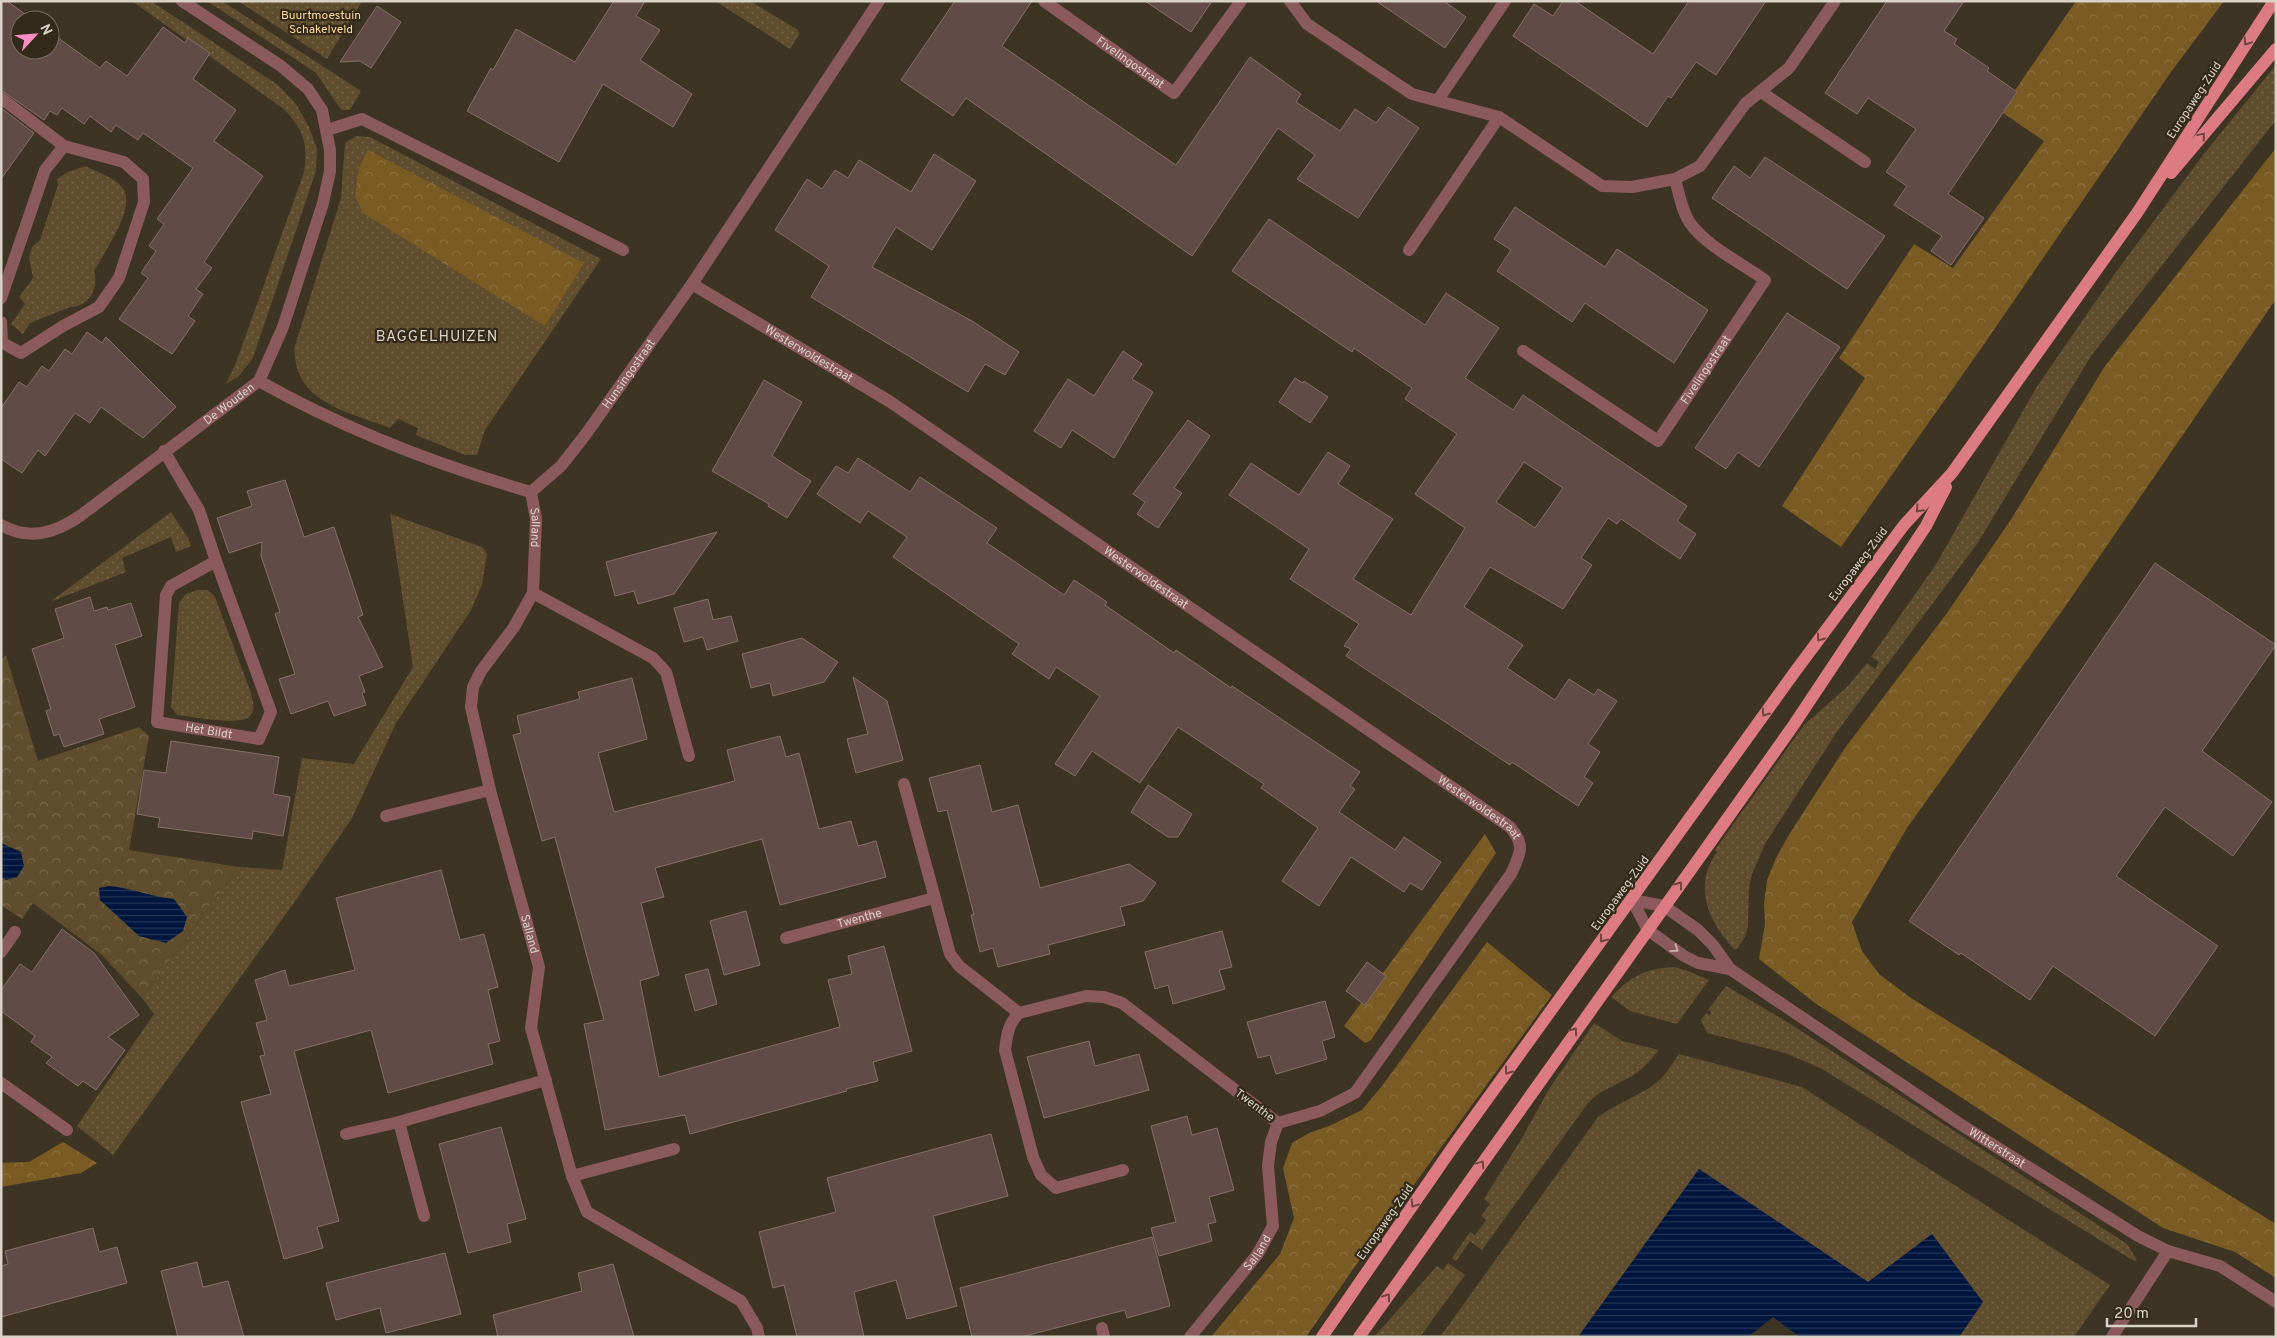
<svg xmlns="http://www.w3.org/2000/svg" width="2277" height="1338" font-family="Overpass,sans-serif">
  <style>
    .grass { fill: url(#grass-dots) }
    .forest { fill: url(#forest-crowns) }
    .park { fill: url(#park-crowns) }
    .water { fill: url(#water-rules) }
    .building { fill: #614b46; stroke: #876f69; fill-rule: evenodd }
    .lines { fill: none; stroke-linecap: round; stroke-linejoin: round }
    .minor { stroke: #8b5a5d; stroke-width: 12 }
    .major { stroke: #dd7b82; stroke-width: 12 }
    .oneway { stroke: #6f463e }
    .oneway2 { stroke: #c1aea7 }
    .labels { text-anchor: middle; stroke-width: 4.5; stroke-linejoin: round; paint-order: stroke }
    .park-label { font-size: 12px; fill: #fed898; stroke: #342a19 }
    .street-label { font-size: 12px; fill: #d8d2c7; stroke: #342a19 }
    .quarter-label { font-size: 15px; letter-spacing: 1px; fill: #d8d2c7; stroke: #342a19 }
  </style>
  <defs>
    <pattern id="grass-dots" width="8" height="8" patternUnits="userSpaceOnUse" patternTransform="scale(1.25)"><rect width="8" height="8" fill="#604d2e"/><path d="M2 2h.1M6 6h.1" fill="none" stroke="#76664b" stroke-width="1.8" stroke-linecap="round"/></pattern>
    <pattern id="forest-crowns" width="20" height="18" patternUnits="userSpaceOnUse" patternTransform="scale(1.25)"><rect width="20" height="18" fill="#7a5b23"/><path d="M2 6a3 3 0 1 1 6 0M12 15a3 3 0 1 1 6 0" fill="none" stroke="#8c7241"/></pattern>
    <pattern id="park-crowns" width="20" height="18" patternUnits="userSpaceOnUse" patternTransform="scale(1.25)"><rect width="20" height="18" fill="#604d2e"/><path d="M2 6a3 3 0 1 1 6 0M12 15a3 3 0 1 1 6 0" fill="none" stroke="#76664b"/></pattern>
    <pattern id="water-rules" width="6" height="5" patternUnits="userSpaceOnUse" patternTransform="scale(1.25)"><rect width="6" height="5" fill="#00153e"/><path d="M0 2.5h6" fill="none" stroke="#243658"/></pattern>
  </defs>
  <rect width="100%" height="100%" fill="#3e3423"/>
  <g class="grass">
    <path d="M 132,1 L 151,1 L 278,85 L 296,104 L 309,127 L 317,149 L 316,171 L 253,358 L 239,376 L 226,384 L 236,363 L 304,172 C 308,143 304,131 285,110 Z"/>
    <path d="M 207,1 L 222,1 L 361,91 L 350,110 L 342,110 C 332,99 325,84 315,72 Z"/>
    <polygon points="238,1 362,1 327,59"/>
    <polygon points="715,1 750,1 798,30 799,35 790,49"/>
    <path d="M 2276,65 L 2276,120 L 2091,356 L 1977,544 L 1836,733 L 1765,844 L 1752,874 L 1749,888 L 1748,926 L 1745,937 L 1737,949 L 1734,949 C 1709,922 1692,887 1717,852 L 1715,850 L 1804,725 L 1848,686 L 1867,663 L 1875,669 L 1879,662 L 1871,657 L 1935,566 L 2036,388 L 2116,272 L 2203,155 Z"/>
    <path d="M 356,136 L 370,137 L 601,259 L 485,430 L 477,455 L 465,455 L 416,435 L 418,428 L 398,419 L 390,428 C 360,416 315,407 300,376 C 296,368 295,357 294,349 L 341,198 L 345,143 Z"/>
    <path d="M 85,166 C 98,172 113,177 122,187 C 138,205 104,253 94,271 C 99,287 90,307 70,307 L 30,323 L 23,334 L 11,324 L 25,304 L 19,297 L 33,278 L 29,258 L 32,247 L 40,240 L 58,185 L 57,179 L 68,172 Z"/>
    <polygon points="171,512 188,538 191,546 176,552 171,537 122,558 126,572 50,602"/>
    <polygon points="390,514 482,547 487,554 482,585 471,610 396,723 352,818 296,900 113,1155 77,1126 154,1014 142,998 239,867 282,870 302,758 354,764 413,667"/>
    <path d="M 197,590 L 208,590 L 215,597 L 251,693 C 252,700 256,710 250,716 C 242,727 191,716 177,715 L 171,707 L 179,603 L 186,594 Z"/>
    <path d="M 1674,967 L 1688,971 L 1709,980 L 1677,1024 L 1630,1011 L 1611,997 C 1631,976 1644,969 1674,967 Z"/>
    <polygon points="1726,986 1789,1023 2127,1244 2137,1260 2134,1261 1822,1069 1785,1053 1707,1033 1701,1020 1706,1013 1710,1015 1711,1012 1708,1010"/>
    <path d="M 1594,1023 L 1622,1041 L 1659,1050 C 1652,1058 1646,1066 1638,1072 C 1621,1084 1602,1088 1588,1103 L 1482,1250 L 1470,1241 L 1456,1261 L 1452,1258 L 1470,1232 L 1475,1235 L 1486,1220 L 1481,1216 L 1490,1204 L 1484,1199 L 1522,1138 L 1549,1089 Z"/>
    <path d="M 1679,1054 L 1802,1087 L 2110,1285 L 2074,1337 L 1959,1337 L 1983,1302 L 1868,1282 L 1699,1169 L 1578,1337 L 1440,1337 L 1598,1117 C 1618,1102 1651,1092 1665,1074 C 1670,1068 1674,1061 1679,1054 Z"/>
    <polygon points="1448,1263 1465,1275 1420,1337 1374,1337 1437,1266 1443,1270"/>
  </g>
  <g class="forest">
    <polygon points="2076,1 2224,1 2171,72 1980,350 1841,547 1782,506 1865,378 1839,358 1914,244 1953,268 2044,141 2003,113 2007,102"/>
    <polygon points="2276,148 2276,299 2069,601 1907,828 1852,922 1862,951 1879,974 1911,998 2276,1224 2276,1278 2235,1252 2163,1228 1815,1003 1759,959 1765,924 1764,904 1767,880 1777,856 1790,833 1845,748 1947,613 2012,518 2105,366"/>
    <polygon points="368,150 584,263 545,326 363,213 355,196 359,168"/>
    <polygon points="1485,834 1496,853 1371,1040 1365,1043 1344,1026"/>
    <polygon points="1487,942 1552,995 1365,1252 1306,1337 1211,1337 1280,1254 1294,1218 1283,1168 1292,1143 1309,1133 1329,1126 1362,1110 1382,1086"/>
    <polygon points="63,1142 97,1163 81,1173 1,1187 1,1163 29,1162"/>
  </g>
  <polygon class="park" points="6,655 38,761 139,727 149,736 129,850 239,867 142,998 102,955 33,903 22,919 1,905 1,661"/>
  <g class="water">
    <polygon points="1,843 21,852 24,866 17,877 6,880 1,877"/>
    <path d="M 109,886 C 131,888 152,897 174,899 L 187,917 L 183,931 L 166,943 L 139,936 L 100,900 L 99,888 Z"/>
    <polygon points="1699,1169 1868,1282 1932,1234 1983,1302 1959,1337 1800,1337 1773,1317 1748,1337 1578,1337"/>
  </g>
  <g class="building">
    <polygon points="1,1 7,1 33,20 20,20 20,50 50,50 50,32 100,68 106,61 127,76 163,27 185,43 188,38 210,53 193,79 236,110 214,141 263,176 204,262 212,268 196,289 203,294 188,316 195,321 172,354 119,319 148,278 141,273 156,251 149,246 164,224 157,219 193,168 143,133 138,140 116,125 111,132 90,116 84,124 62,108 57,115 50,111 44,120 1,90"/>
    <polygon points="614,1 645,1 636,16 660,30 640,60 692,94 673,127 603,84 559,162 467,111 491,68 493,70 516,29 575,62"/>
    <polygon points="955,1 1032,1 1002,46 1176,165 1250,57 1301,94 1296,102 1340,131 1355,109 1376,123 1388,107 1419,128 1358,218 1297,179 1315,155 1278,128 1192,256 966,98 953,116 901,80"/>
    <polygon points="1145,1 1212,1 1191,32"/>
    <polygon points="1376,1 1444,1 1466,17 1445,48"/>
    <polygon points="1563,1 1575,1 1653,54 1689,1 1766,1 1716,75 1696,62 1671,98 1668,96 1647,127 1513,36 1534,4 1553,16"/>
    <polygon points="1887,1 1964,1 1944,31 1957,39 1954,44 1989,68 1987,71 2017,92 1948,194 1984,218 1951,265 1931,251 1942,236 1894,205 1907,186 1886,172 1916,129 1868,98 1857,114 1825,93"/>
    <polygon points="377,6 401,22 371,68 360,61 340,62"/>
    <polygon points="1,108 34,133 1,179"/>
    <polygon points="934,154 976,181 932,250 896,227 872,267 972,321 1019,352 1005,375 985,364 968,392 811,297 829,266 775,230 807,179 822,189 835,170 848,178 859,160 911,192"/>
    <polygon points="1765,157 1885,236 1847,289 1712,198 1734,166 1750,178"/>
    <polygon points="1515,207 1605,267 1617,249 1708,310 1674,363 1585,303 1572,322 1497,271 1511,250 1494,239"/>
    <path d="M 1269,219 L 1425,325 L 1446,293 L 1499,328 L 1465,378 L 1513,410 L 1523,395 L 1687,506 L 1677,521 L 1696,534 L 1680,559 L 1621,519 L 1617,524 L 1608,518 L 1581,558 L 1592,565 L 1563,609 L 1490,567 L 1464,607 L 1523,645 L 1507,668 L 1555,700 L 1569,679 L 1594,695 L 1598,689 L 1617,701 L 1588,744 L 1600,752 L 1584,777 L 1593,783 L 1578,806 L 1512,762 L 1510,765 L 1346,656 L 1351,649 L 1344,646 L 1359,624 L 1290,579 L 1309,549 L 1229,495 L 1251,463 L 1299,495 L 1328,452 L 1350,466 L 1338,484 L 1393,519 L 1353,579 L 1411,615 L 1465,528 L 1415,494 L 1457,434 L 1405,399 L 1412,388 L 1354,348 L 1352,352 L 1232,271 ZM 1524,462 L 1563,488 L 1535,528 L 1496,502 Z"/>
    <polygon points="1787,313 1840,347 1759,467 1738,452 1726,469 1695,448"/>
    <polygon points="87,332 102,343 106,337 176,407 143,438 101,407 90,423 75,413 45,456 38,450 22,473 1,459 1,408 19,382 27,387 42,366 49,371 65,349 72,354"/>
    <polygon points="1123,351 1142,364 1132,379 1153,392 1114,458 1072,430 1061,448 1034,431 1068,379 1094,396"/>
    <polygon points="1295,378 1303,383 1304,381 1328,397 1310,423 1279,402"/>
    <polygon points="764,380 802,402 772,456 811,481 787,518 768,506 769,504 712,471"/>
    <polygon points="1188,420 1210,436 1174,488 1182,493 1158,528 1137,514 1145,502 1133,494"/>
    <polygon points="858,458 910,492 920,477 997,528 987,543 1064,595 1074,580 1107,602 1105,605 1174,653 1176,650 1231,688 1232,686 1360,772 1350,786 1355,789 1339,812 1395,850 1404,837 1441,862 1422,890 1410,883 1404,892 1351,857 1319,906 1282,881 1318,828 1261,788 1264,784 1178,727 1140,783 1092,751 1075,776 1055,764 1100,696 1056,667 1049,679 1012,654 1019,644 893,557 907,537 868,511 860,523 817,494 836,466 848,473"/>
    <polygon points="285,480 304,537 334,527 363,615 358,617 383,667 359,676 365,692 362,693 366,705 334,716 328,701 291,714 279,679 295,674 275,614 280,612 261,556 262,542 229,553 217,518 252,506 247,491"/>
    <polygon points="717,532 674,594 638,604 634,591 615,596 606,562"/>
    <polygon points="2155,563 2276,645 2202,751 2272,802 2233,856 2165,807 2116,876 2218,946 2155,1036 2053,966 2030,1000 1961,953 1959,955 1909,921"/>
    <polygon points="90,597 94,611 107,607 108,610 131,603 142,636 115,645 135,707 99,719 104,734 64,747 59,734 54,736 46,711 51,709 32,649 64,638 55,609"/>
    <polygon points="708,599 713,620 731,616 738,641 707,650 703,637 684,642 674,608"/>
    <polygon points="802,638 838,662 824,682 773,696 770,683 751,688 742,654"/>
    <polygon points="853,677 887,701 903,760 856,773 847,739 868,734"/>
    <polygon points="632,678 647,739 598,753 614,812 735,781 727,750 780,736 786,757 799,753 819,829 851,821 858,846 876,841 886,877 780,905 762,839 655,868 664,897 641,903 659,975 640,981 659,1077 840,1027 828,980 852,974 848,956 884,946 912,1051 873,1062 878,1081 846,1089 847,1091 690,1134 685,1115 605,1130 584,1024 604,1020 555,837 542,841 513,735 521,733 517,716 580,699 578,692"/>
    <polygon points="171,741 279,757 273,794 290,797 283,836 253,831 252,839 158,827 160,818 137,814 144,770 166,773"/>
    <polygon points="980,765 992,812 1018,805 1040,888 1129,864 1156,883 1143,901 1120,907 1125,925 1048,945 1050,954 998,967 993,948 980,952 971,915 974,915 947,810 938,812 929,778"/>
    <polygon points="1148,785 1192,814 1178,837 1168,837 1131,812"/>
    <polygon points="441,870 460,940 484,934 498,987 488,990 500,1041 488,1044 493,1064 388,1093 371,1030 294,1051 339,1221 317,1227 323,1248 284,1259 241,1102 271,1094 260,1056 265,1055 256,1023 267,1020 255,980 285,970 289,986 355,970 336,898"/>
    <polygon points="746,911 760,965 724,975 710,921"/>
    <polygon points="62,929 94,953 139,1015 108,1037 125,1050 96,1090 83,1081 78,1086 46,1063 52,1057 31,1042 35,1036 1,1011 1,990 20,964 32,972"/>
    <polygon points="1222,931 1232,967 1219,970 1225,989 1173,1004 1168,985 1155,989 1145,952"/>
    <polygon points="1367,962 1386,976 1365,1005 1346,991"/>
    <polygon points="708,969 717,1004 695,1011 685,975"/>
    <polygon points="1325,1001 1335,1037 1322,1041 1327,1059 1276,1074 1270,1055 1258,1058 1247,1022"/>
    <polygon points="1089,1041 1095,1066 1139,1054 1149,1090 1044,1118 1027,1057"/>
    <polygon points="1187,1116 1192,1135 1217,1128 1234,1190 1209,1197 1216,1222 1208,1224 1212,1241 1159,1256 1151,1228 1176,1222 1151,1126"/>
    <polygon points="501,1127 526,1219 507,1224 511,1242 468,1253 439,1144"/>
    <polygon points="991,1134 1008,1196 933,1216 957,1306 907,1319 896,1280 854,1292 864,1337 797,1337 784,1285 773,1288 759,1232 836,1212 827,1178"/>
    <polygon points="93,1228 99,1252 117,1247 127,1283 1,1317 1,1266 8,1264 5,1251"/>
    <polygon points="1152,1237 1170,1306 1127,1318 1125,1310 1021,1337 972,1337 960,1288"/>
    <polygon points="445,1253 461,1314 386,1333 380,1308 336,1320 326,1283"/>
    <polygon points="197,1262 203,1287 228,1281 244,1337 178,1337 161,1271"/>
    <polygon points="613,1264 634,1337 498,1337 493,1315 582,1291 578,1273"/>
  </g>
  <g class="lines">
    <g class="minor">
      <path id="s1" d="M 1044,1 L 1174,93 L 1241,1"/>
      <polyline points="1290,1 1307,24 1412,94 1499,117 1602,186 1632,187 1675,179 1700,166 1745,104 1789,68 1835,1"/>
      <polyline points="1761,92 1865,162"/>
      <polyline points="1,98 64,146 124,162 143,179 144,202 119,278 99,307 63,326 21,353 1,342"/>
      <polyline points="1438,100 1505,1"/>
      <polyline points="327,130 362,119 623,250"/>
      <polyline points="1409,250 1499,117"/>
      <path id="s2" d="M 692,284 L 889,401 L 1510,827 C 1526,845 1520,854 1511,874 L 1355,1093 L 1320,1111 L 1278,1123 L 1122,1003 L 1104,997 L 1086,996 L 1019,1013 L 959,966 L 950,954 L 904,784"/>
      <polyline points="1,298 45,170 64,146"/>
      <polyline points="1,322 2,341"/>
      <path id="s3" d="M 1523,351 L 1658,441 L 1765,280 C 1743,264 1706,246 1690,223 C 1682,211 1679,194 1675,179"/>
      <path d="M 259,381 C 344,429 437,465 531,492"/>
      <path id="s4" d="M 164,451 L 199,510 L 216,561 L 171,586 L 166,595 L 157,722 L 259,739 L 271,712 L 216,561"/>
      <path id="s5" d="M 531,492 L 536,519 L 533,593 L 514,627 L 481,671 L 473,687 L 471,707 L 490,790 L 539,967 L 531,1028 L 572,1176 L 587,1212 L 741,1301 L 757,1328 L 759,1337"/>
      <path id="s6" d="M 531,492 L 561,466 L 586,434 L 692,284 L 879,1"/>
      <path id="s7" d="M 1,525 C 29,541 55,533 80,516 L 259,381 L 283,327 L 323,203 L 330,171 L 330,150 L 322,110 L 308,89 L 281,66 L 182,1"/>
      <polyline points="533,593 653,658 666,672 689,756"/>
      <polyline points="386,816 490,790"/>
      <path id="s8" d="M 1632,900 L 1664,906 L 1698,930 L 1713,945 L 1730,969 L 1960,1124 L 2138,1236 L 2168,1251 L 2220,1266 L 2276,1302"/>
      <polyline points="1632,900 1648,930 1684,956 1698,963 1730,969"/>
      <path id="s9" d="M 786,938 L 934,898"/>
      <polyline points="1,952 15,932"/>
      <path d="M 1019,1013 C 1008,1024 1007,1035 1005,1050 L 1033,1157 L 1041,1175 L 1056,1188 L 1123,1170"/>
      <polyline points="1,1083 67,1130"/>
      <polyline points="399,1122 424,1216"/>
      <polyline points="346,1134 399,1122 546,1080"/>
      <polyline points="572,1176 674,1149"/>
      <polyline points="1102,1328 1104,1337"/>
      <path id="s10" d="M 1190,1337 L 1257,1255 L 1273,1226 L 1268,1166 L 1271,1142 L 1278,1123"/>
      <polyline points="2112,1337 2168,1251"/>
    </g>
    <g class="major">
      <polyline points="2171,173 2276,49"/>
      <polyline points="1322,1337 1457,1141 1794,673 1904,525 1952,473 2137,213 2274,1"/>
      <polyline points="1359,1337 1793,726 1926,526 1946,487"/>
    </g>
  </g>
  <defs><path id="oneway-chevron" d="M-2-3.5L2.5 0L-2 3.5" fill="none" stroke-width="1.6" stroke-linecap="round" stroke-linejoin="round" transform="scale(1.25)"/></defs>
  <g class="oneway">
    <use href="#oneway-chevron" transform="translate(2247 42) rotate(123)"/>
    <use href="#oneway-chevron" transform="translate(2202 136) rotate(-50)"/>
    <use href="#oneway-chevron" transform="translate(1919 509) rotate(133)"/>
    <use href="#oneway-chevron" transform="translate(1820 638) rotate(126)"/>
    <use href="#oneway-chevron" transform="translate(1765 713) rotate(125)"/>
    <use href="#oneway-chevron" transform="translate(1679 885) rotate(-54)"/>
    <use href="#oneway-chevron" transform="translate(1603 939) rotate(126)"/>
    <use href="#oneway-chevron" transform="translate(1574 1031) rotate(-55)"/>
    <use href="#oneway-chevron" transform="translate(1508 1071) rotate(126)"/>
    <use href="#oneway-chevron" transform="translate(1481 1164) rotate(-56)"/>
    <use href="#oneway-chevron" transform="translate(1414 1204) rotate(124)"/>
    <use href="#oneway-chevron" transform="translate(1387 1297) rotate(-54)"/>
  </g>
  <use class="oneway2" href="#oneway-chevron" transform="translate(1675 949) rotate(36)"/>
  <g class="labels">
    <g class="park-label">
      <text x="321" y="19">Buurtmoestuin<tspan x="321" dy="14">Schakelveld</tspan></text>
    </g>
    <g class="street-label">
      <text dy="4" stroke="none"><textPath href="#s1" startOffset="106">Fivelingostraat</textPath></text>
      <text transform="translate(2194 100) rotate(-57)" y="4">Europaweg-Zuid</text>
      <text dy="4" stroke="none"><textPath href="#s2" startOffset="136">Westerwoldestraat</textPath></text>
      <text dy="4" stroke="none"><textPath href="#s3" startOffset="248">Fivelingostraat</textPath></text>
      <text dy="4" stroke="none"><textPath href="#s6" startOffset="154">Hunsingostraat</textPath></text>
      <text dy="4" stroke="none"><textPath href="#s7" startOffset="271">De Wouden</textPath></text>
      <text dy="4" stroke="none"><textPath href="#s5" startOffset="36">Salland</textPath></text>
      <text transform="translate(1858 564) rotate(-53)" y="4">Europaweg-Zuid</text>
      <text dy="4" stroke="none"><textPath href="#s2" startOffset="541">Westerwoldestraat</textPath></text>
      <text dy="4" stroke="none"><textPath href="#s4" startOffset="364">Het Bildt</textPath></text>
      <text dy="4" stroke="none"><textPath href="#s2" startOffset="946">Westerwoldestraat</textPath></text>
      <text transform="translate(1620 893) rotate(-54)" y="4">Europaweg-Zuid</text>
      <text dy="4" stroke="none"><textPath href="#s9" startOffset="76">Twenthe</textPath></text>
      <text dy="4" stroke="none"><textPath href="#s5" startOffset="468">Salland</textPath></text>
      <text transform="translate(1255 1105) rotate(37)" y="4">Twenthe</text>
      <text dy="4" stroke="none"><textPath href="#s8" startOffset="446">Witterstraat</textPath></text>
      <text transform="translate(1385 1222) rotate(-55)" y="4">Europaweg-Zuid</text>
      <text dy="4" stroke="none"><textPath href="#s10" startOffset="108">Salland</textPath></text>
    </g>
    <g class="quarter-label">
      <text x="437" y="341">BAGGELHUIZEN</text>
    </g>
  </g>
  <rect width="2277" height="1338" fill="none" stroke="#d8d2c7" stroke-width="5"/>
  <g transform="translate(35 35) rotate(64)"><circle r="24" fill="#342a19" stroke="#766d5f"/>
  <path d="M0-4L9 19L0 12L-9 19Z" fill="#fb8fc5"/>
  <text y="-8" font-size="14" font-weight="bold" text-anchor="middle" fill="#d8d2c7">N</text>
  </g>
  <path d="M2107 1318v8h89v-8" fill="none" stroke="#d8d2c7" stroke-width="2.5"/>
  <text x="2114" y="1318" font-size="15" fill="#d8d2c7" stroke="#342a19" stroke-width="4" paint-order="stroke">20 m</text>
</svg>
